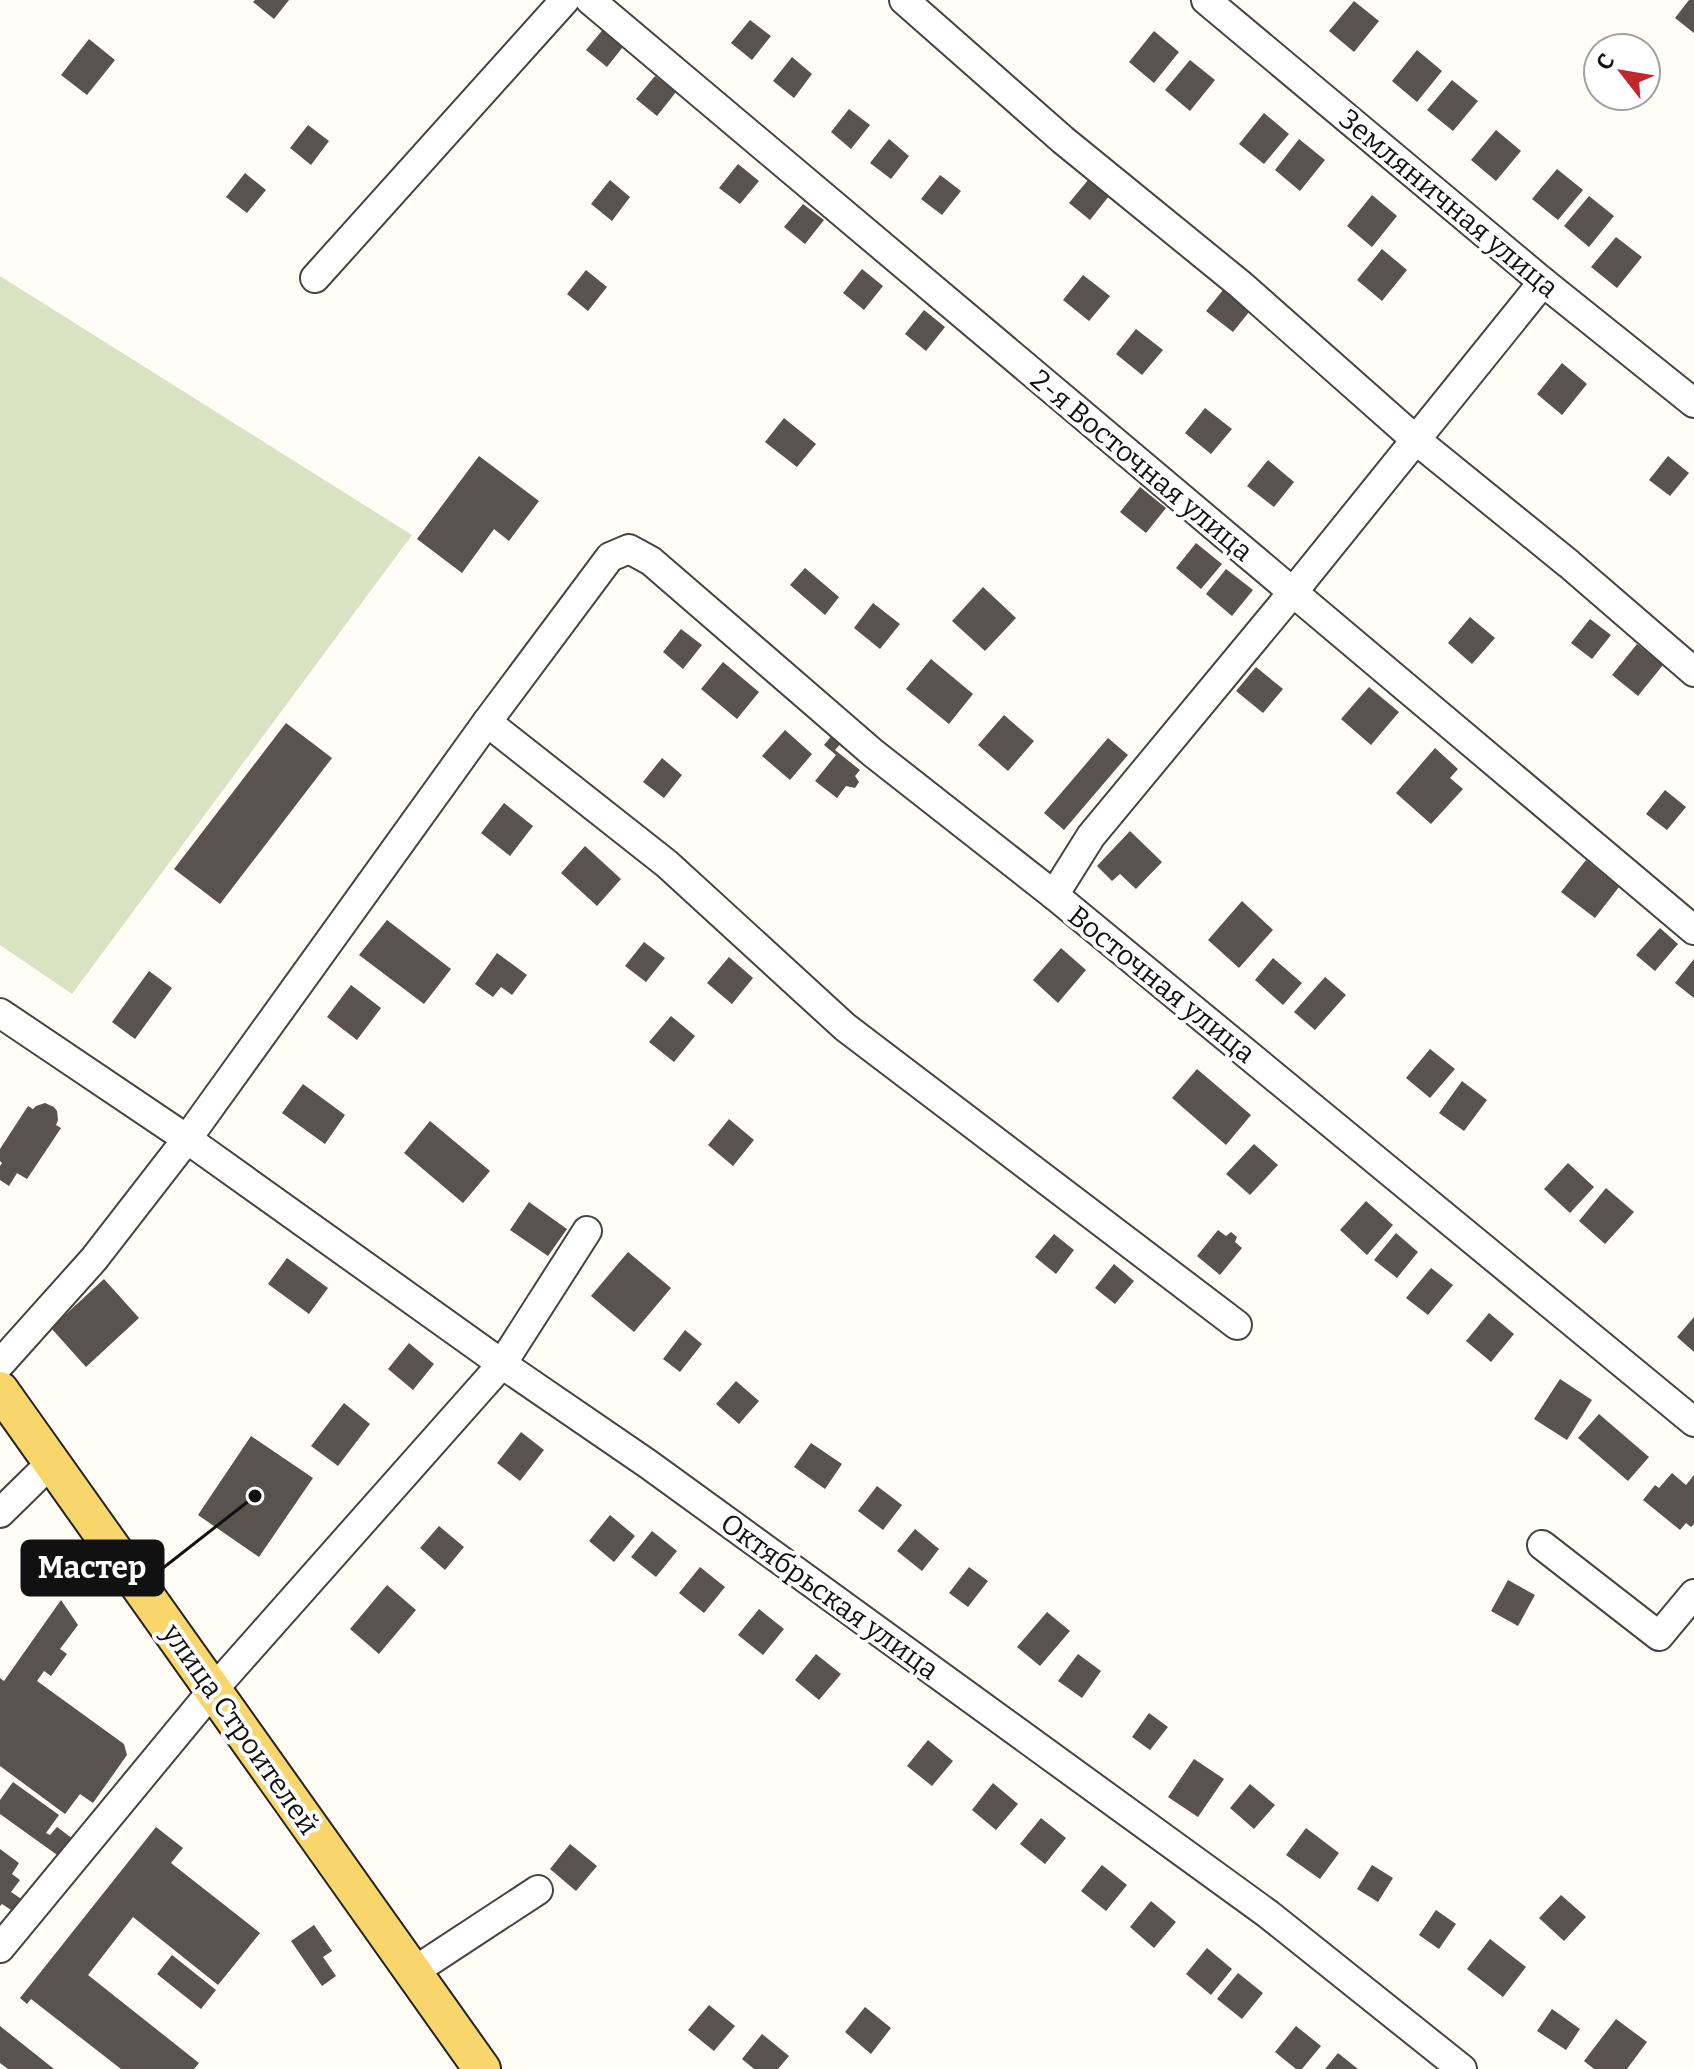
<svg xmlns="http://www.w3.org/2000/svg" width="1694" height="2069" font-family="Bitter,serif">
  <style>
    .cemetery { fill: #d9e3c4 }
    .building { fill: #5a524d }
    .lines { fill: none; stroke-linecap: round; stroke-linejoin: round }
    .minor-casing { stroke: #444; stroke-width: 32 }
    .major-casing { stroke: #222; stroke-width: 40 }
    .minor { stroke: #fff; stroke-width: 28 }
    .major { stroke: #f9d66b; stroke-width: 36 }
    .labels { text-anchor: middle; stroke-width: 8; stroke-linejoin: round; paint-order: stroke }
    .street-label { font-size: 28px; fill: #111; stroke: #fff }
    .leader { fill: none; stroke: #111; stroke-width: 3 }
    .callout-dot { fill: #111; stroke: #fff; stroke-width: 3 }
    .callout { fill: #111; stroke: #111; stroke-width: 3 }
    .callout-label { font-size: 30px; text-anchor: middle; font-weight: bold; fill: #fff }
  </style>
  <rect width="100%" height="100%" fill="#fffdf5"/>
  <polygon class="cemetery" points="0,276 412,535 72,994 0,945"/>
  <g class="building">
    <polygon points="255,0 289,0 274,19 253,2"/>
    <polygon points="1689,0 1694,0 1694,33 1675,18"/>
    <polygon points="1354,1 1379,21 1354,52 1329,31"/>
    <polygon points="750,20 771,36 752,60 731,43"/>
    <polygon points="605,27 626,43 607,67 586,50"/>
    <polygon points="1154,31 1179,52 1154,83 1129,62"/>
    <polygon points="89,39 115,60 87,95 61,75"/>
    <polygon points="1417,50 1442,71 1417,102 1392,81"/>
    <polygon points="792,57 812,74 794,98 773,81"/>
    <polygon points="1190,60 1215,80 1190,111 1165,90"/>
    <polygon points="655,76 676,92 657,116 636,99"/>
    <polygon points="1452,80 1478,101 1453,131 1427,110"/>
    <polygon points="849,109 870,125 851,149 831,132"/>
    <polygon points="1264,113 1289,134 1264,164 1239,144"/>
    <polygon points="308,125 329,141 311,165 290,148"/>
    <polygon points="1496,130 1521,151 1496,181 1471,160"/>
    <polygon points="889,139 909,156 891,179 870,163"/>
    <polygon points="1299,139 1325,160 1300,191 1275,170"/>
    <polygon points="738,164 759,181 740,204 719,188"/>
    <polygon points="1557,169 1583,190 1558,220 1532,199"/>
    <polygon points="245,173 266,190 247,213 226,197"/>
    <polygon points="940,175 961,191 942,215 921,199"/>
    <polygon points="610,180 630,197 612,221 591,204"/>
    <polygon points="1088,180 1109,196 1090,220 1069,203"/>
    <polygon points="1372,195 1397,216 1372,247 1347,226"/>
    <polygon points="1589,196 1614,216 1589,247 1564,226"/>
    <polygon points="803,204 824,220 805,244 784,227"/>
    <polygon points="1616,237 1642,257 1617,288 1591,267"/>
    <polygon points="1382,249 1407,270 1382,301 1357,280"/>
    <polygon points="862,269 883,286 864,310 843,293"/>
    <polygon points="586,270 607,287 588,311 567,294"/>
    <polygon points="1083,275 1110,296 1089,321 1063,300"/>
    <polygon points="1227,285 1253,307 1233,332 1206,311"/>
    <polygon points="924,310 945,327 926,351 905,334"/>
    <polygon points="1136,329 1163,350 1142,375 1116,354"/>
    <polygon points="1562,363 1587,384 1562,415 1537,394"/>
    <polygon points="1205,408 1232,429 1211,454 1185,433"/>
    <polygon points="784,418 816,444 797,467 765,442"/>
    <polygon points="479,456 539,501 509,541 494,529 462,573 417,539"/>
    <polygon points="1668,456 1689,473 1670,496 1649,480"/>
    <polygon points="1268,460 1294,482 1274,507 1247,486"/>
    <polygon points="1140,487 1166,508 1146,533 1120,512"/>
    <polygon points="1196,543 1222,564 1201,589 1176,568"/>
    <polygon points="805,568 839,597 825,615 790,585"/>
    <polygon points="1226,569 1253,590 1232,616 1206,594"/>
    <polygon points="983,587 1016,618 985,651 952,621"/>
    <polygon points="873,603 900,624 880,649 854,628"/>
    <polygon points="1470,617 1495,638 1472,664 1448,643"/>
    <polygon points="1590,619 1611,635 1592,659 1571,643"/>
    <polygon points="681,629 702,645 683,669 663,652"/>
    <polygon points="1637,644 1663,665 1638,696 1612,675"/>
    <polygon points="931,659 973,694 949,724 906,689"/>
    <polygon points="723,662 759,692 737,719 701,689"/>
    <polygon points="1256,667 1283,689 1263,713 1236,691"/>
    <polygon points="1369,687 1399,712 1371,745 1341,719"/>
    <polygon points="1004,715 1034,741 1008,771 978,745"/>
    <polygon points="286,723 332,758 220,904 174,869"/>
    <polygon points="785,730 812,754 790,780 762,756"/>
    <polygon points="834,733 843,741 835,750 860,770 855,776 859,782 855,788 846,786 837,798 815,781 836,755 824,745"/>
    <polygon points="1108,738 1128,755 1064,830 1044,813"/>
    <polygon points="1435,748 1458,769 1450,778 1463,789 1431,824 1396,793"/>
    <polygon points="662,758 682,775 664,798 643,782"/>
    <polygon points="1665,790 1686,807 1667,830 1646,814"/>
    <polygon points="504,803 533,826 510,856 481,833"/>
    <polygon points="1130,831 1162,862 1136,889 1120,874 1112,881 1097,866"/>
    <polygon points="585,846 621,879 597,906 561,873"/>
    <polygon points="1586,860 1619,887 1595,918 1561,892"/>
    <polygon points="1242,901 1273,930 1239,968 1208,940"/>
    <polygon points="387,920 451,969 424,1004 359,955"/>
    <polygon points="1660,928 1678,944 1655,971 1636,955"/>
    <polygon points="644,942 665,958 646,982 625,966"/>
    <polygon points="1061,948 1086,970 1058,1003 1033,980"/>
    <polygon points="497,953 527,975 512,995 501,987 493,997 475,984"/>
    <polygon points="729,957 753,978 732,1004 707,983"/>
    <polygon points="1273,958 1302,983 1283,1005 1255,980"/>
    <polygon points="1694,959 1694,998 1675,983"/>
    <polygon points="149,971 172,988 135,1039 112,1022"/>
    <polygon points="1325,977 1346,995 1315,1030 1294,1012"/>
    <polygon points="351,985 381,1008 357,1040 327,1017"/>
    <polygon points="671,1016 695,1036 674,1062 649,1042"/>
    <polygon points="1430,1049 1455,1069 1430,1098 1406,1078"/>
    <polygon points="1197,1069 1251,1115 1226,1145 1172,1098"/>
    <polygon points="1462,1081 1487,1100 1464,1131 1439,1113"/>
    <polygon points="303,1084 345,1115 325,1144 282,1113"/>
    <polygon points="45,1103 54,1107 57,1111 58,1120 56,1125 61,1128 27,1179 17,1173 9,1186 0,1180 0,1166 2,1163 0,1161 0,1149 28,1106 33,1109 36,1106"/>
    <polygon points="729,1119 754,1140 733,1166 708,1145"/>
    <polygon points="430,1121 490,1171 463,1203 404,1153"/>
    <polygon points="1254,1144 1278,1165 1250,1195 1226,1174"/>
    <polygon points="1568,1163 1594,1187 1570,1213 1544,1189"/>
    <polygon points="1606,1188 1634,1212 1605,1244 1579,1221"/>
    <polygon points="1366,1201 1393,1225 1367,1255 1340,1230"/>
    <polygon points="529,1202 567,1229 548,1256 510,1230"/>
    <polygon points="1218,1230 1226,1236 1231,1232 1237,1237 1235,1242 1242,1248 1220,1275 1197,1256"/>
    <polygon points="1396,1233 1418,1252 1397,1278 1374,1260"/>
    <polygon points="1054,1234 1074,1250 1056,1274 1035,1257"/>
    <polygon points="628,1252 671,1288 634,1332 591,1296"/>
    <polygon points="287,1258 328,1288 309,1314 268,1284"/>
    <polygon points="1114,1264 1134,1281 1115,1304 1095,1288"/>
    <polygon points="1431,1268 1453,1285 1428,1315 1406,1298"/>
    <polygon points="104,1279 139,1318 86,1367 51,1328"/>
    <polygon points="1489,1313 1514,1334 1491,1362 1466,1341"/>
    <polygon points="1694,1317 1694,1352 1677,1337"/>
    <polygon points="685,1330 702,1344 680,1372 663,1359"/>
    <polygon points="409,1343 434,1364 413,1390 388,1369"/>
    <polygon points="1560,1379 1592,1400 1567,1440 1534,1419"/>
    <polygon points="736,1381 759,1401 739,1424 716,1404"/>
    <polygon points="344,1403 370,1424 338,1466 311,1446"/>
    <polygon points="1599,1414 1649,1457 1628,1481 1578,1438"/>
    <polygon points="521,1432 544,1450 520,1481 497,1463"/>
    <polygon points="251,1436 313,1478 259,1557 198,1515"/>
    <polygon points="811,1443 842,1464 825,1489 794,1467"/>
    <polygon points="1672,1473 1686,1485 1694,1475 1694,1524 1691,1527 1686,1523 1680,1530 1643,1500 1655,1485 1659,1488"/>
    <polygon points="877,1486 902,1505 883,1530 858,1511"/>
    <polygon points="610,1515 635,1536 614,1562 589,1541"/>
    <polygon points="439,1526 464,1547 445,1570 420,1548"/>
    <polygon points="915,1529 939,1549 922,1571 897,1551"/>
    <polygon points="652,1531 677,1551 656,1577 631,1557"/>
    <polygon points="700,1567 725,1587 704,1613 679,1593"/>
    <polygon points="969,1567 988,1581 968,1607 949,1593"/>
    <polygon points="1508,1580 1535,1595 1518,1626 1491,1611"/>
    <polygon points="387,1585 416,1610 379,1654 350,1629"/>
    <polygon points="61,1600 78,1625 60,1649 67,1654 51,1676 44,1671 37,1681 124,1744 127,1755 93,1803 80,1794 65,1814 0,1766 0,1678 4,1681"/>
    <polygon points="759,1609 784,1629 763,1655 738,1635"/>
    <polygon points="1047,1612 1070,1631 1040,1666 1017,1647"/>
    <polygon points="816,1654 841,1674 819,1700 795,1680"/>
    <polygon points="1078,1654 1101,1671 1082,1698 1058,1681"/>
    <polygon points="1149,1713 1168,1727 1150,1750 1132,1737"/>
    <polygon points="928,1740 953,1761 932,1786 907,1766"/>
    <polygon points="1194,1759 1224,1779 1198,1817 1168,1797"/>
    <polygon points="13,1782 59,1815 46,1833 50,1835 57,1827 73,1839 60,1857 0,1814 0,1800"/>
    <polygon points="993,1783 1018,1804 996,1830 972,1810"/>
    <polygon points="1250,1784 1275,1805 1254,1829 1230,1808"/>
    <polygon points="1041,1818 1066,1838 1045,1864 1020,1844"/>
    <polygon points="156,1827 183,1848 171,1863 260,1933 218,1985 133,1917 88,1975 199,2063 194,2069 121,2069 31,1999 27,2004 20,1998"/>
    <polygon points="1306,1828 1339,1853 1320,1879 1286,1855"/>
    <polygon points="570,1844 597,1866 576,1891 550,1869"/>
    <polygon points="0,1849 19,1863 12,1874 20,1880 11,1892 23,1900 14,1912 2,1904 0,1906"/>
    <polygon points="1102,1865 1127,1885 1106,1911 1081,1891"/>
    <polygon points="1372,1865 1393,1878 1378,1902 1357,1889"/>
    <polygon points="1561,1895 1586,1917 1564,1941 1539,1918"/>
    <polygon points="1151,1901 1176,1922 1154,1948 1130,1927"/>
    <polygon points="1436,1910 1456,1924 1439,1949 1419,1935"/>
    <polygon points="314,1925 332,1951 323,1957 336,1976 322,1986 291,1941"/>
    <polygon points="1490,1939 1526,1967 1503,1997 1467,1969"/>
    <polygon points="1207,1948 1232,1969 1211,1995 1186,1974"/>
    <polygon points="172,1955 216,1990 201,2009 157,1974"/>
    <polygon points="1238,1973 1263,1993 1242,2019 1217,1999"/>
    <polygon points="709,2005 735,2026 714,2051 688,2030"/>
    <polygon points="865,2007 891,2028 871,2054 845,2032"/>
    <polygon points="1552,2009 1580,2029 1566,2050 1537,2031"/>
    <polygon points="1616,2019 1647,2042 1627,2069 1594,2069 1584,2061"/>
    <polygon points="0,2026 54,2069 8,2069 0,2063"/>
    <polygon points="1296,2026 1321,2046 1302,2069 1296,2069 1275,2052"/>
    <polygon points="762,2034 789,2056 778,2069 754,2069 742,2059"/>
    <polygon points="1338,2053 1358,2069 1325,2069"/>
  </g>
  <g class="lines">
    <defs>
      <g id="minor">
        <polyline points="590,0 1694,930"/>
        <polyline points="904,0 1063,140 1241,285 1416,440 1569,564 1694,672"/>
        <polyline points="1206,0 1543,282 1694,403"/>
        <polyline points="315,278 565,0"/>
        <polyline points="487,722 667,864 845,1027 1237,1325"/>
        <polyline points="1054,895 1091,836 1293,592 1543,282"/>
        <polyline points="0,1013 187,1139 502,1364 648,1464 1268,1914 1462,2069"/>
        <polyline points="0,1364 94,1259 187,1139 487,722 610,557 629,549 651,561 873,753 1054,895 1694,1422"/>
        <polyline points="0,1513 52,1462"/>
        <polyline points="1542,1545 1659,1636 1694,1594"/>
        <polyline points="0,1948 213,1690 502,1364 587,1231"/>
        <polyline points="413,1972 538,1890"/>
      </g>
      <polyline id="major" points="0,1390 482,2069"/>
    </defs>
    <use href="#minor" class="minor-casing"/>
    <use href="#major" class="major-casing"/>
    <use href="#minor" class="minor"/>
    <use href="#major" class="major"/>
  </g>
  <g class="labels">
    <g class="street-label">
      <text transform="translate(1449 203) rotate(40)" y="10">Земляничная улица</text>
      <text transform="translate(1142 465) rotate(40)" y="10">2-я Восточная улица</text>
      <text transform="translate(1162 984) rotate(39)" y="10">Восточная улица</text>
      <text transform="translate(830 1596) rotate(36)" y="10">Октябрьская улица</text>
      <text transform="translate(241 1729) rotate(55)" y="10">улица Строителей</text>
    </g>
  </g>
  <path class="leader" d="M255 1496L163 1568"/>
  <circle class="callout-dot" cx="255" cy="1496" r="8"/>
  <rect class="callout" x="22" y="1541" width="141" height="54" rx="8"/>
  <g class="callout-label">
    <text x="92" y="1578">Мастер</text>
  </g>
  <g transform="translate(1622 72) rotate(301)"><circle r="38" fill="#ffffff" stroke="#a0a0a0" stroke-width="2"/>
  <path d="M0-6L14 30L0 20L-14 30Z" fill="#c4262e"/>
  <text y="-12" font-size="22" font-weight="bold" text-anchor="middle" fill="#111111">С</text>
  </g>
</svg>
